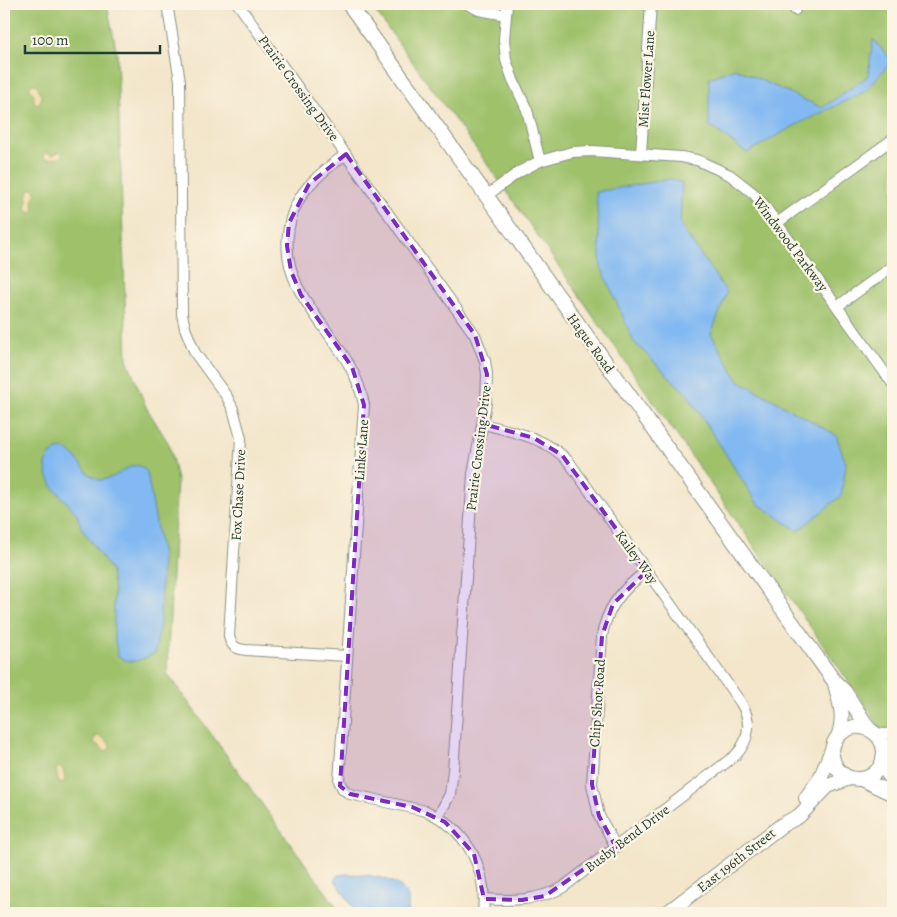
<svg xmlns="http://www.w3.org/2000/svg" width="897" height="917" font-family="Alegreya,serif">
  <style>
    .green { fill: #9ec16b; stroke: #5e7f50 }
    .sand { fill: #eeda9e; stroke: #868c69 }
    .water { fill: #83b9f2; stroke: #517b93 }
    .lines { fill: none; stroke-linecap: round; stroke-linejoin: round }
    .minor-casing { stroke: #899280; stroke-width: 12 }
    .major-casing { stroke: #899280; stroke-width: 16 }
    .minor { stroke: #fff; stroke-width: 10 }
    .major { stroke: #fff; stroke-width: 14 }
    .marked { fill: #7b2cbf; fill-opacity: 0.2; stroke: #7b2cbf; stroke-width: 4; stroke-dasharray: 10 6; stroke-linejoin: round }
    .labels { text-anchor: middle; stroke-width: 4.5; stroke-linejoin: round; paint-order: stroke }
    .street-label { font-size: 14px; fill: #1f3d34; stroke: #fcf5e5 }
  </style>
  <rect width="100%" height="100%" fill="#fcf5e5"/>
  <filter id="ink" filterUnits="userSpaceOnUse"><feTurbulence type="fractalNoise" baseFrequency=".02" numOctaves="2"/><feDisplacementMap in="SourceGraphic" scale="10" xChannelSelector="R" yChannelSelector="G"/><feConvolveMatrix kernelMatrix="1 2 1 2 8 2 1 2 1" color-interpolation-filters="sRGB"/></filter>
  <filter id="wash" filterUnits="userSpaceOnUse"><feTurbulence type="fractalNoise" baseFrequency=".0096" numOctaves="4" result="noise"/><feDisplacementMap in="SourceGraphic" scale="20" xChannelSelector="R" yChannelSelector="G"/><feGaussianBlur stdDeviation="1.12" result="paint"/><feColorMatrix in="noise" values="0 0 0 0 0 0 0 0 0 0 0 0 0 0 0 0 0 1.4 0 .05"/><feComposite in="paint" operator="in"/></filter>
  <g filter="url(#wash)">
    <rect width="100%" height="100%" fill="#f3e6cb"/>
    <g class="green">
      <polygon points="4,4 107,4 117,54 127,359 146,407 169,444 177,480 167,673 341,913 4,913"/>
      <polygon points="370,4 893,4 893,728 885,734 493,172"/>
    </g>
    <g class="sand">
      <polygon points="32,84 37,85 42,98 38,104 34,102 34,94 29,88"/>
      <polygon points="60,151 63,155 60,158 45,159 43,156 46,152 53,155"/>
      <path d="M 31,188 L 35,189 L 36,194 L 33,200 L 34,210 L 31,213 L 28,212 L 26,209 C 28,202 26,193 31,188 Z"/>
      <polygon points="96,736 102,737 110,745 109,750 104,751 100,746 95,744 94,741"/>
      <polygon points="59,767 63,769 65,779 62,784 58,781 56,770"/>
    </g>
    <g class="water">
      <polygon points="873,39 892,61 864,92 792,127 747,153 709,125 709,78 735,68 822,108 868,76"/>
      <polygon points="670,179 682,183 680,225 727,293 711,334 738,380 836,435 846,464 841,496 798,531 757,503 688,395 634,342 601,267 596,192"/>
      <path d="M 4,250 C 11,261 5,303 4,318 Z"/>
      <path d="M 64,449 C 80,455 81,474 100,480 C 103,479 108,479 112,477 C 125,472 135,457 147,472 L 162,557 L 160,623 L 155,653 C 140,660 132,666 118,656 L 114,636 L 114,590 L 111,571 L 81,527 L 77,514 L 52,486 L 47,474 L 46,465 L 49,456 L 57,450 Z"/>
      <path d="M 346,874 C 364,874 397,877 407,894 C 409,898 408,908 408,913 L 357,913 L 335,880 L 338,875 Z"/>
    </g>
  </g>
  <g filter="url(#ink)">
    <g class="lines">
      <defs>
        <g id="minor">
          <path d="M 167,4 L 180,81 L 182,314 L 185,328 L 195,353 L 227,397 L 233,409 L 241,438 L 229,636 C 231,646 236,649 246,650 L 347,656"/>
          <polyline points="238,4 475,335 485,361 487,374 486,403 473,474 453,771 450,794 438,817"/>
          <polyline points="467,4 479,10 506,15"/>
          <polyline points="507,4 504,39 506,60 513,80 527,110 540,161"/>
          <polyline points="792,4 795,10"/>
          <polyline points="641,153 651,4"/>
          <path d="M 346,154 C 316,176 292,195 288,234 C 280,303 353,339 364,405 L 339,781 L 343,789 L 350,794 L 426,811 C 467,829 488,869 483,913"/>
          <polyline points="486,196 519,172 540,161 572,152 592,151 681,157 697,160 730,175 753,193 763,204 893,384"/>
          <polyline points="777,223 893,139"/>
          <polyline points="838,306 893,266"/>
          <path d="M 483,424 C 514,432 546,437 569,462 L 741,703 C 752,721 750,739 736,755 L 562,888 C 536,901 512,901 484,899"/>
          <polyline points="874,733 885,734 893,733"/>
          <polyline points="884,756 893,745"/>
          <path d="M 616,847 L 599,816 L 592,784 L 602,636 C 606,608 624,587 647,571"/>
        </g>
        <g id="major">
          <polyline points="349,4 834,681 845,692 869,729"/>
          <path d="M 835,684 C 840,703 845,715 839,734"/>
          <circle cx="858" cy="753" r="26"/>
          <polyline points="883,758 888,774 893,780"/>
          <polyline points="861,779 893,794"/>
          <polyline points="806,798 820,779 831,752"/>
          <polyline points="667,913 782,825 799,816 828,786 850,778"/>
        </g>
      </defs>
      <use href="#minor" class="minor-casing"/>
      <use href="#major" class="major-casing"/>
      <use href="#minor" class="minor"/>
      <use href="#major" class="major"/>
    </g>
  </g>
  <path class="marked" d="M 346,154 L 475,335 L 487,374 L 483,424 L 534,438 L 562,455 L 647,571 L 613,604 L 602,636 L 592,784 L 599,816 L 616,847 L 545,896 L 522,900 L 484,899 L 474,854 L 445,822 L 412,807 L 350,794 L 340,786 L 364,405 L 352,367 L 301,295 L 291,271 L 287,246 L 289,223 L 309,184 Z"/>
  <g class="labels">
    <g class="street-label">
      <text transform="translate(646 79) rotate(-86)" y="5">Mist Flower Lane</text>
      <text transform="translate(299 88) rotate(54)" y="5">Prairie Crossing Drive</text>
      <text transform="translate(791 244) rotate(53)" y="5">Windwood Parkway</text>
      <text transform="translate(591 343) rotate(54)" y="5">Hague Road</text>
      <text transform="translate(478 448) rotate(-83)" y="5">Prairie Crossing Drive</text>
      <text transform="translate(361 450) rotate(-86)" y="5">Links Lane</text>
      <text transform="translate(238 495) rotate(-87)" y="5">Fox Chase Drive</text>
      <text transform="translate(637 557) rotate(54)" y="5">Kailey Way</text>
      <text transform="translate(597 703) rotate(-86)" y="5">Chip Shot Road</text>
      <text transform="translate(627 838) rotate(-37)" y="5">Busby Bend Drive</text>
      <text transform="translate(736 860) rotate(-38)" y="5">East 196th Street</text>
    </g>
  </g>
  <rect width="897" height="917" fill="none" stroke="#fcf5e5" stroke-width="20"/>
  <path d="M25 45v8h135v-8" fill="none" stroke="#1f3d34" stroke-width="2.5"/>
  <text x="32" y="45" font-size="15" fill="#1f3d34" stroke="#fcf5e5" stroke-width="4" paint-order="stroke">100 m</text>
</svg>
